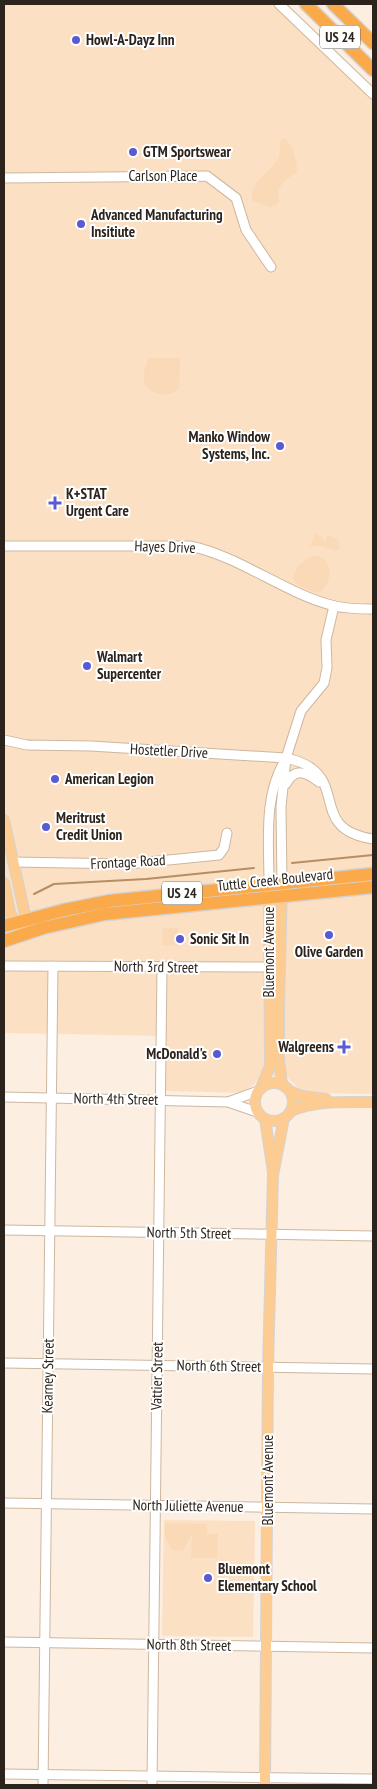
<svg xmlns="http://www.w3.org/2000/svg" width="377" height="1789" font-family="'PT Sans Narrow',sans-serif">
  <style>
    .built { fill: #fce0c3 }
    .green { fill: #fad9b7 }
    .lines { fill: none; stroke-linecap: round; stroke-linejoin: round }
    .stream { stroke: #b78e63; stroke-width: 2 }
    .minor-casing { stroke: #cdb7a1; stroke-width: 11 }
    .major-casing { stroke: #d5d3d2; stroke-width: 12 }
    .highway-casing { stroke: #d5d3d2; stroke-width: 15 }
    .minor { stroke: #fff; stroke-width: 9 }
    .major { stroke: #fccc92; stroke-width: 10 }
    .highway { stroke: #faaa4a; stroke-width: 12 }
    .poi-dot { fill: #585bd2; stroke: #fff; stroke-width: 2 }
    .labels { text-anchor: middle; stroke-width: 4; stroke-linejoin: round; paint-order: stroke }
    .shield { fill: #fff; stroke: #6b6660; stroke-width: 1 }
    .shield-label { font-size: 14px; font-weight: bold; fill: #2c241c }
    .poi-label { font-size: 15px; font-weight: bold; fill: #2c241c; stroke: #fff; text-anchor: start }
    .street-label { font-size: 15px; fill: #2c241c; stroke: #fff }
  </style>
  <rect width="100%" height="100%" fill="#fceee1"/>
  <g class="built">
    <polygon points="4,4 275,4 373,98 373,1094 307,1093 296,1086 286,1076 262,1076 245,1093 165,1091 166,1036 4,1033"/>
    <polygon points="164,1520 255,1521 253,1637 162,1636"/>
  </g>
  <g class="green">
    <path d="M 284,138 C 294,145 297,161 297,172 C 287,179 274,186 280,201 L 276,205 L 270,207 L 253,201 C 247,184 270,172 278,159 C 281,152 280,146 281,139 Z"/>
    <path d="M 148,358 L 180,358 L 179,388 C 170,398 154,396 145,386 L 143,376 Z"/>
    <polygon points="315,534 324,538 323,540 325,541 328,535 339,540 340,548 335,551 321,546 310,546"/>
    <path d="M 311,556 C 337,555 332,587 318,593 L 299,586 L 293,578 L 297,567 Z"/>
    <polygon points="163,928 178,928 178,946 162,945"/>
    <polygon points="165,1523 207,1524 207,1534 218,1534 217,1558 191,1558 192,1534 183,1551 172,1550 165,1538"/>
  </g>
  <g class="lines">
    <g class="stream">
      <polyline points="292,863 373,855"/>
      <polyline points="34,894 54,884 146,879 254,868"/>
    </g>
    <defs>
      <g id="minor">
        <polyline points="279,4 373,94"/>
        <polyline points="4,178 207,176 236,198 246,230 271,267"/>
        <path d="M 4,546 L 190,546 C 242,557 285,594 335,606 C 348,609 360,609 373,609"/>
        <path d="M 4,740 L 27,745 L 91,746 L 286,758 C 295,760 303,762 311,768 C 342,790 314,830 373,839"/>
        <path d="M 286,784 C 295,767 306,772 319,782"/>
        <polyline points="13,862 128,864 219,855 224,848 227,833"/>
        <polyline points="282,883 281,807 286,758 301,711 324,683 327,668 326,640 334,606"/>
        <path d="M 269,884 C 269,843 263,794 286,759"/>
        <polyline points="4,966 268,967 271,969 272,973"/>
        <polyline points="4,1097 228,1102 257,1112"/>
        <polyline points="228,1102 258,1091"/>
        <polyline points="4,1230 373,1236"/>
        <polyline points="4,1363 373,1369"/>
        <polyline points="4,1503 373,1509"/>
        <polyline points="4,1642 373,1648"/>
        <polyline points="4,1774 373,1779"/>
        <polyline points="43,1785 53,966"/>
        <polyline points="152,1785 162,967"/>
      </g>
      <g id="major">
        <polyline points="4,820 26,919 24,926"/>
        <polyline points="4,883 10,912 18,929"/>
        <polyline points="282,883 279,1005 279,1061 282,1084"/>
        <circle cx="274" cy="1102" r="19"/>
        <polyline points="261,1088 270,1066 269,891"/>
        <polyline points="290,1091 302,1096 326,1099"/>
        <path d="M 291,1111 C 317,1100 345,1102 373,1102"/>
        <polyline points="265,1119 273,1172"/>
        <polyline points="265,1785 268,1367 273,1175 284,1118"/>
      </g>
      <g id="highway">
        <polyline points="306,4 373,70"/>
        <polyline points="333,4 373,43"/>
        <polyline points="4,926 64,910 109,901 373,874"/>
        <polyline points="4,941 43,928 105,914 373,887"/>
      </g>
    </defs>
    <use href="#minor" class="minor-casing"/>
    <use href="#major" class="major-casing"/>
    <use href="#highway" class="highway-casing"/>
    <use href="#minor" class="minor"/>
    <use href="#major" class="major"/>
    <use href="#highway" class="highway"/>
  </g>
  <g class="poi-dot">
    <circle cx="76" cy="40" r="5"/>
    <circle cx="133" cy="152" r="5"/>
    <circle cx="81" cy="224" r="5"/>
    <circle cx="280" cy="446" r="5"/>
    <path d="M52.5 495.5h5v5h5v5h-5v5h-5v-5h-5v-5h5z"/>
    <circle cx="87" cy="666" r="5"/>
    <circle cx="55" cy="779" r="5"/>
    <circle cx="46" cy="827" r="5"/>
    <circle cx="329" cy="935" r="5"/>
    <circle cx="180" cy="939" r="5"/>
    <path d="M341.5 1039.5h5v5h5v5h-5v5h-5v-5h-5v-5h5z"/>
    <circle cx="217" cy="1054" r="5"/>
    <circle cx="208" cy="1578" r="5"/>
  </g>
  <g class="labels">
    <g class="shield">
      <rect x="320" y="25.5" width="40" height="23" rx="4"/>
      <rect x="162" y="881.5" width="40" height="23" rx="4"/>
    </g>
    <g class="shield-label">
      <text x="340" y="42">US 24</text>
      <text x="182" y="898">US 24</text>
    </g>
    <g class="poi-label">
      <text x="86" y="45">Howl-A-Dayz Inn</text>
      <text x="143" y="157">GTM Sportswear</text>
      <text x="91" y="220">Advanced Manufacturing<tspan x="91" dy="17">Insitiute</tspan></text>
      <text x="270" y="442" text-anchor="end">Manko Window<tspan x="270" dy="17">Systems, Inc.</tspan></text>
      <text x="66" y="499">K+STAT<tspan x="66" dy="17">Urgent Care</tspan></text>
      <text x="97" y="662">Walmart<tspan x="97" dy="17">Supercenter</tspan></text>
      <text x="65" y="784">American Legion</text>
      <text x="56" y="823">Meritrust<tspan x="56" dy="17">Credit Union</tspan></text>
      <text x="190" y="944">Sonic Sit In</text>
      <text x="329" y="957" text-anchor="middle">Olive Garden</text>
      <text x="334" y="1052" text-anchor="end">Walgreens</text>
      <text x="207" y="1059" text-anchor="end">McDonald's</text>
      <text x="218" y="1574">Bluemont<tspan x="218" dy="17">Elementary School</tspan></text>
    </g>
    <g class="street-label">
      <text x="163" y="181">Carlson Place</text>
      <text transform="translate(165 547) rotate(2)" y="5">Hayes Drive</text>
      <text transform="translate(169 751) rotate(3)" y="5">Hostetler Drive</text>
      <text transform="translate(128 862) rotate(-3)" y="5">Frontage Road</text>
      <text transform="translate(275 880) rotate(-6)" y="5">Tuttle Creek Boulevard</text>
      <text transform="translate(269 952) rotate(-90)" y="5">Bluemont Avenue</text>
      <text transform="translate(156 967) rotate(1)" y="5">North 3rd Street</text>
      <text transform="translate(116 1099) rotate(1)" y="5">North 4th Street</text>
      <text transform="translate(189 1233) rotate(1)" y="5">North 5th Street</text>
      <text transform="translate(219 1366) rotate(1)" y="5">North 6th Street</text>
      <text transform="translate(48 1376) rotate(-89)" y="5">Kearney Street</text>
      <text transform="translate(157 1376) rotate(-89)" y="5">Vattier Street</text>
      <text transform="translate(268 1480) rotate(-90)" y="5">Bluemont Avenue</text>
      <text transform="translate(188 1506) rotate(1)" y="5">North Juliette Avenue</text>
      <text transform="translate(189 1645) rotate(1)" y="5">North 8th Street</text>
    </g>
  </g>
  <rect width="377" height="1789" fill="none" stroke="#2c241c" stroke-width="10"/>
</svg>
